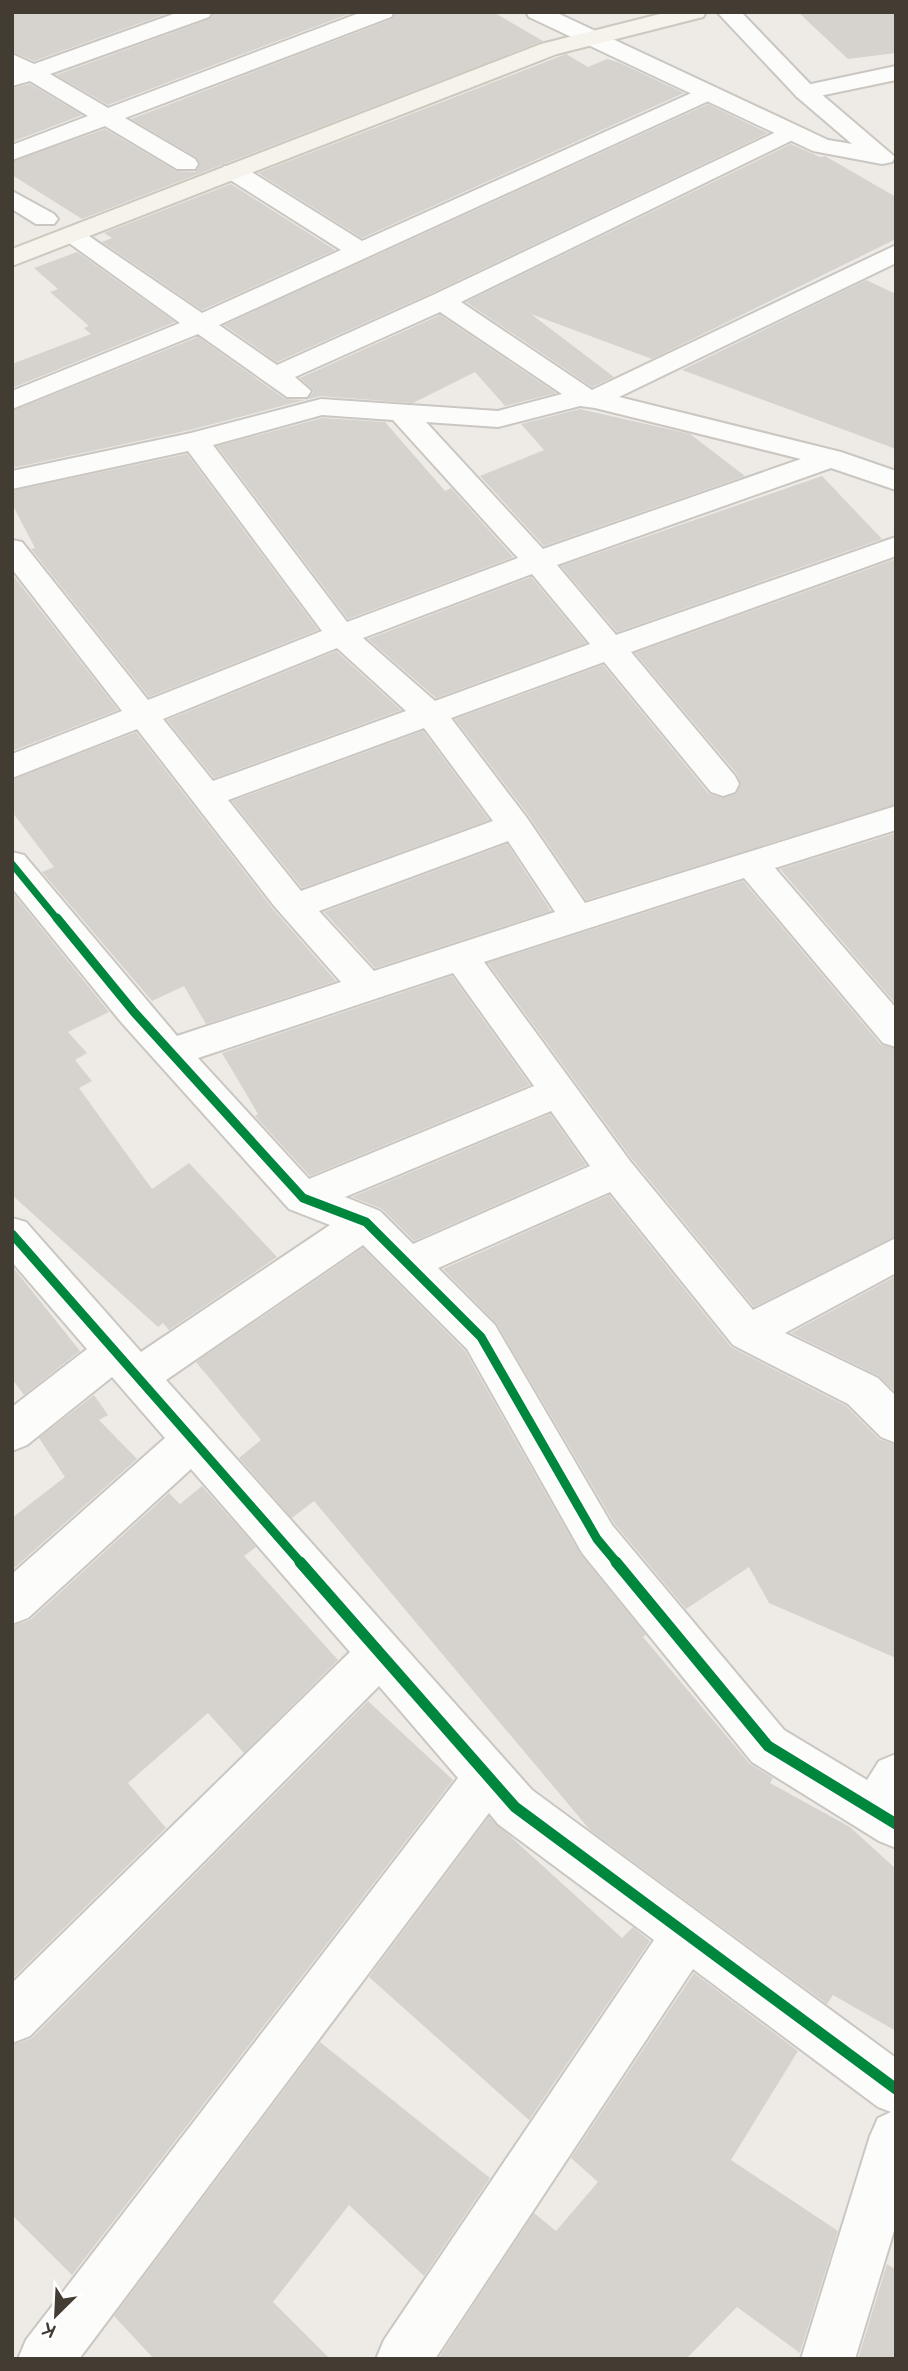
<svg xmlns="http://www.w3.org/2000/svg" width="908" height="2371" font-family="Quicksand,sans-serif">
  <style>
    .building { fill: #d6d2cd }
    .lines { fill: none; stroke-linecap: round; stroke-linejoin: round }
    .minor-casing { stroke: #cac7c2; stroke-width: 4 }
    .tertiary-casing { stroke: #cac7c2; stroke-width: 4 }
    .secondary-casing { stroke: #cdc8bd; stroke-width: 4 }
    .minor { fill: #fcfcfb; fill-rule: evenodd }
    .tertiary { fill: #fcfcfb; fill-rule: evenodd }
    .secondary { fill: #f6f3ec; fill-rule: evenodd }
    .cycleway-far2-casing { stroke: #fff; stroke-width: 10 }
    .cycleway-far1-casing { stroke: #fff; stroke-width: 13 }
    .cycleway-casing { stroke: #fff; stroke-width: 16 }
    .cycleway-far2 { stroke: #00873e; stroke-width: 7 }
    .cycleway-far1 { stroke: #00873e; stroke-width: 9 }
    .cycleway { stroke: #00873e; stroke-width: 11 }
  </style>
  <rect width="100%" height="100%" fill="#eeebe6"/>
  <g class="building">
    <polygon points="12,12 171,12 34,61 12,52"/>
    <polygon points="214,12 354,12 108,105 56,75 210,19"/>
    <polygon points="396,12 493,12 543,41 82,219 12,175 12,162 105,129 176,171 195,172 200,165 196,157 131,119 392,19"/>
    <polygon points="798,12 896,12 896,53 848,59"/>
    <polygon points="566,54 588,67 607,59 618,62 684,93 362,238 258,173"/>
    <polygon points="30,84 82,115 12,142 12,88"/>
    <polygon points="708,104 768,133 432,293 277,362 224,325"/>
    <polygon points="791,144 820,157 825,156 896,197 896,239 652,359 531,314 614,377 592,387 466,302"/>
    <polygon points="231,184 335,250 202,310 102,242 112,238 104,233"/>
    <polygon points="77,252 175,322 12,388 12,364 91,334 84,328 89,326 50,292 58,289 34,268"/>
    <polygon points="866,280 896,294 896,449 682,370"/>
    <polygon points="440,315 556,393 505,406 475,372 413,403 320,396 190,430 12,468 12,411 198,337 285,399 307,400 314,391 300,378"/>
    <polygon points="580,409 690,434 745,476 544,546 480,476 544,450 521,424"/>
    <polygon points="322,418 385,422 445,491 451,488 513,557 348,619 217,446"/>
    <polygon points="187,454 318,630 149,697 31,549 35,548 12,504 12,491"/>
    <polygon points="822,476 882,539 617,632 561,566"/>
    <polygon points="896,559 896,804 586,900 529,816 455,719 603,665 709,794 722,798 736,794 741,785 737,774 635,653"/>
    <polygon points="12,574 118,710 12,751"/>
    <polygon points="531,577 586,643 436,698 368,639"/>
    <polygon points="336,651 401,710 214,778 167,720"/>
    <polygon points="423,731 489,820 302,888 232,801"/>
    <polygon points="136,732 273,909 336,981 206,1024 184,986 152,1001 42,872 54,867 12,812 12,780"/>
    <polygon points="896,833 896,1004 780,869"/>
    <polygon points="507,844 551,911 375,968 324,912"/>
    <polygon points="743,881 881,1045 896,1049 896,1236 754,1307 632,1159 488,963"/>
    <polygon points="12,892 109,1012 68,1032 87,1053 75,1060 92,1081 79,1088 152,1189 189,1163 277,1257 169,1330 163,1323 158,1327 12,1195"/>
    <polygon points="452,976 530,1085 310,1176 255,1116 258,1114 222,1053"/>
    <polygon points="550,1114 586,1165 414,1241 382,1209 352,1197"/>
    <polygon points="609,1195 731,1347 846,1406 879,1439 896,1445 896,1658 769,1603 749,1567 686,1609 614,1523 497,1324 443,1269"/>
    <polygon points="363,1248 465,1351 580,1554 646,1635 643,1637 750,1764 773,1778 770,1783 850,1827 896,1869 896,2031 833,1995 827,2004 590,1830 314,1501 292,1518 239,1458 261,1440 196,1362"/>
    <polygon points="12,1266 80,1351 24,1395 12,1379"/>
    <polygon points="896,1276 896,1392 879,1376 791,1333"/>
    <polygon points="94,1395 108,1415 99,1420 137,1459 12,1570 12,1518 65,1477 39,1438"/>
    <polygon points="202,1486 256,1547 244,1556 338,1660 244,1753 208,1713 128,1783 166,1828 12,1979 12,1626 30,1620 169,1493 180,1504"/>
    <polygon points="368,1701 453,1780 72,2275 12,2215 12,2045 32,2038"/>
    <polygon points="489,1817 622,1938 633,1927 650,1941 529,2120 369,1977"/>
    <polygon points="694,1973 798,2051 731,2160 838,2231 800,2353 737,2307 686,2359 438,2359 534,2213 556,2231 598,2182 571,2158"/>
    <polygon points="320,2042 490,2178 424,2276 349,2205 273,2302 330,2359 154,2359 114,2316"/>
    <polygon points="887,2264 896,2270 896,2359 858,2359"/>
  </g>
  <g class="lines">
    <defs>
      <g id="minor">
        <polygon points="179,12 212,12 209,17 50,74 108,108 362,12 394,12 391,17 125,118 195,159 198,164 195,169 177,169 105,126 12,160 12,145 88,116 30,81 12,86 12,54 34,64"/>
        <polygon points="896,66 896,80 805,99 797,97 793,92 797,87"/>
        <path d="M 707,86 L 715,88 L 719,93 L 715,98 L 219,325 L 277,365 L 433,295 L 791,125 L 799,127 L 803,132 L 799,137 L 461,302 L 592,390 L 896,245 L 896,263 L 619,397 L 841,452 L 896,471 L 896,490 L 831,468 L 557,565 L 616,635 L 896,537 L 896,556 L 631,652 L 735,776 L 739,784 L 735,792 L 723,796 L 711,792 L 604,662 L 451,718 L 527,818 L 585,903 L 896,806 L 896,830 L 775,868 L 896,1008 L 896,1047 L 883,1043 L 744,878 L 484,962 L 630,1161 L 753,1310 L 896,1238 L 896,1273 L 785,1333 L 878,1378 L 896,1396 L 896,1443 L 881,1437 L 848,1404 L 733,1345 L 610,1192 L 438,1268 L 495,1325 L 612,1525 L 784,1730 L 867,1780 L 879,1761 L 896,1754 L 896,1848 L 879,1841 L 752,1762 L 582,1553 L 467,1349 L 363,1245 L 166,1380 L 532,1790 L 896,2058 L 896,2224 L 855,2359 L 801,2359 L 870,2136 L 878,2118 L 891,2112 L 878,2107 L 693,1969 L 435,2359 L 376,2359 L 384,2340 L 654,1940 L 498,1824 L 489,1813 L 79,2359 L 18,2359 L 26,2340 L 458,1778 L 379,1686 L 30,2036 L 12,2043 L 12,1983 L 350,1652 L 191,1469 L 28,1618 L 12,1624 L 12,1574 L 165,1438 L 112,1377 L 27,1445 L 12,1451 L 12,1407 L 87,1349 L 12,1262 L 12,1218 L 26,1222 L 141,1352 L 330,1225 L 289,1209 L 121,1022 L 12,888 L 12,852 L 24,855 L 177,1036 L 341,982 L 275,907 L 137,729 L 12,778 L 12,754 L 122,711 L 12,569 L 12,540 L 22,542 L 148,700 L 322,631 L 188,451 L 12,489 L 12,471 L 191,433 L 321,399 L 498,411 L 562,394 L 440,312 L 295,377 L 311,391 L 307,397 L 287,397 L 198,334 L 12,409 L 12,391 L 180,323 L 58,235 L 62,230 L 80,230 L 202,313 L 341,250 L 224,176 L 221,171 L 224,166 L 242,166 L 362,241 ZM 580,406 L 595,408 L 801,459 L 543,549 L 426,422 L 498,427 ZM 322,415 L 393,420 L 518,558 L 347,622 L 213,445 ZM 532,574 L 590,644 L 435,701 L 363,638 ZM 337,648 L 406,711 L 213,781 L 163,719 ZM 424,728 L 493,821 L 301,891 L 228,800 ZM 508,841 L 555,912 L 374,971 L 319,911 ZM 453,973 L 534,1086 L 309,1179 L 198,1058 ZM 551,1111 L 590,1166 L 413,1244 L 380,1211 L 345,1197 Z"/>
        <polygon points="12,191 54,214 58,219 54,224 36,224 12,209"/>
      </g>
      <polygon id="tertiary" points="526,12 555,12 828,140 852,144 797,97 717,12 741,12 813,87 895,157 892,162 882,164 813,151 529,17"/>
      <polygon id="secondary" points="668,12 706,12 703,17 557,54 12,266 12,249 541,44"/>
    </defs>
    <use href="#minor" class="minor-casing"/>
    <use href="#tertiary" class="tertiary-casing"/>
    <use href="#secondary" class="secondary-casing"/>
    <use href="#minor" class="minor"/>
    <use href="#tertiary" class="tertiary"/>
    <use href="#secondary" class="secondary"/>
    <defs>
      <polyline id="cycleway-far2" points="12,864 58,920"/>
      <g id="cycleway-far1">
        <polyline points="57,918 134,1012 303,1198 366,1222 481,1337 597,1539 617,1563"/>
        <polyline points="12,1234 301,1563"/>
      </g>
      <g id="cycleway">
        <polyline points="300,1562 515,1807 896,2089"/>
        <polyline points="616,1562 768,1746 896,1824"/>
      </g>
    </defs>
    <use href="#cycleway-far2" class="cycleway-far2-casing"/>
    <use href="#cycleway-far1" class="cycleway-far1-casing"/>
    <use href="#cycleway" class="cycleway-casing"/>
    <use href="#cycleway-far2" class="cycleway-far2"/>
    <use href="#cycleway-far1" class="cycleway-far1"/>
    <use href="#cycleway" class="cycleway"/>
  </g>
  <rect width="908" height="2371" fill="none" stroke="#433c33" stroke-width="28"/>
  <g transform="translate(56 2315) rotate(204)" stroke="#ffffff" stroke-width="5" paint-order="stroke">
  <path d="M0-5L12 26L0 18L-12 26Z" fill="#433c33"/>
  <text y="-10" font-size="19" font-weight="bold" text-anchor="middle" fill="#433c33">K</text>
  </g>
</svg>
